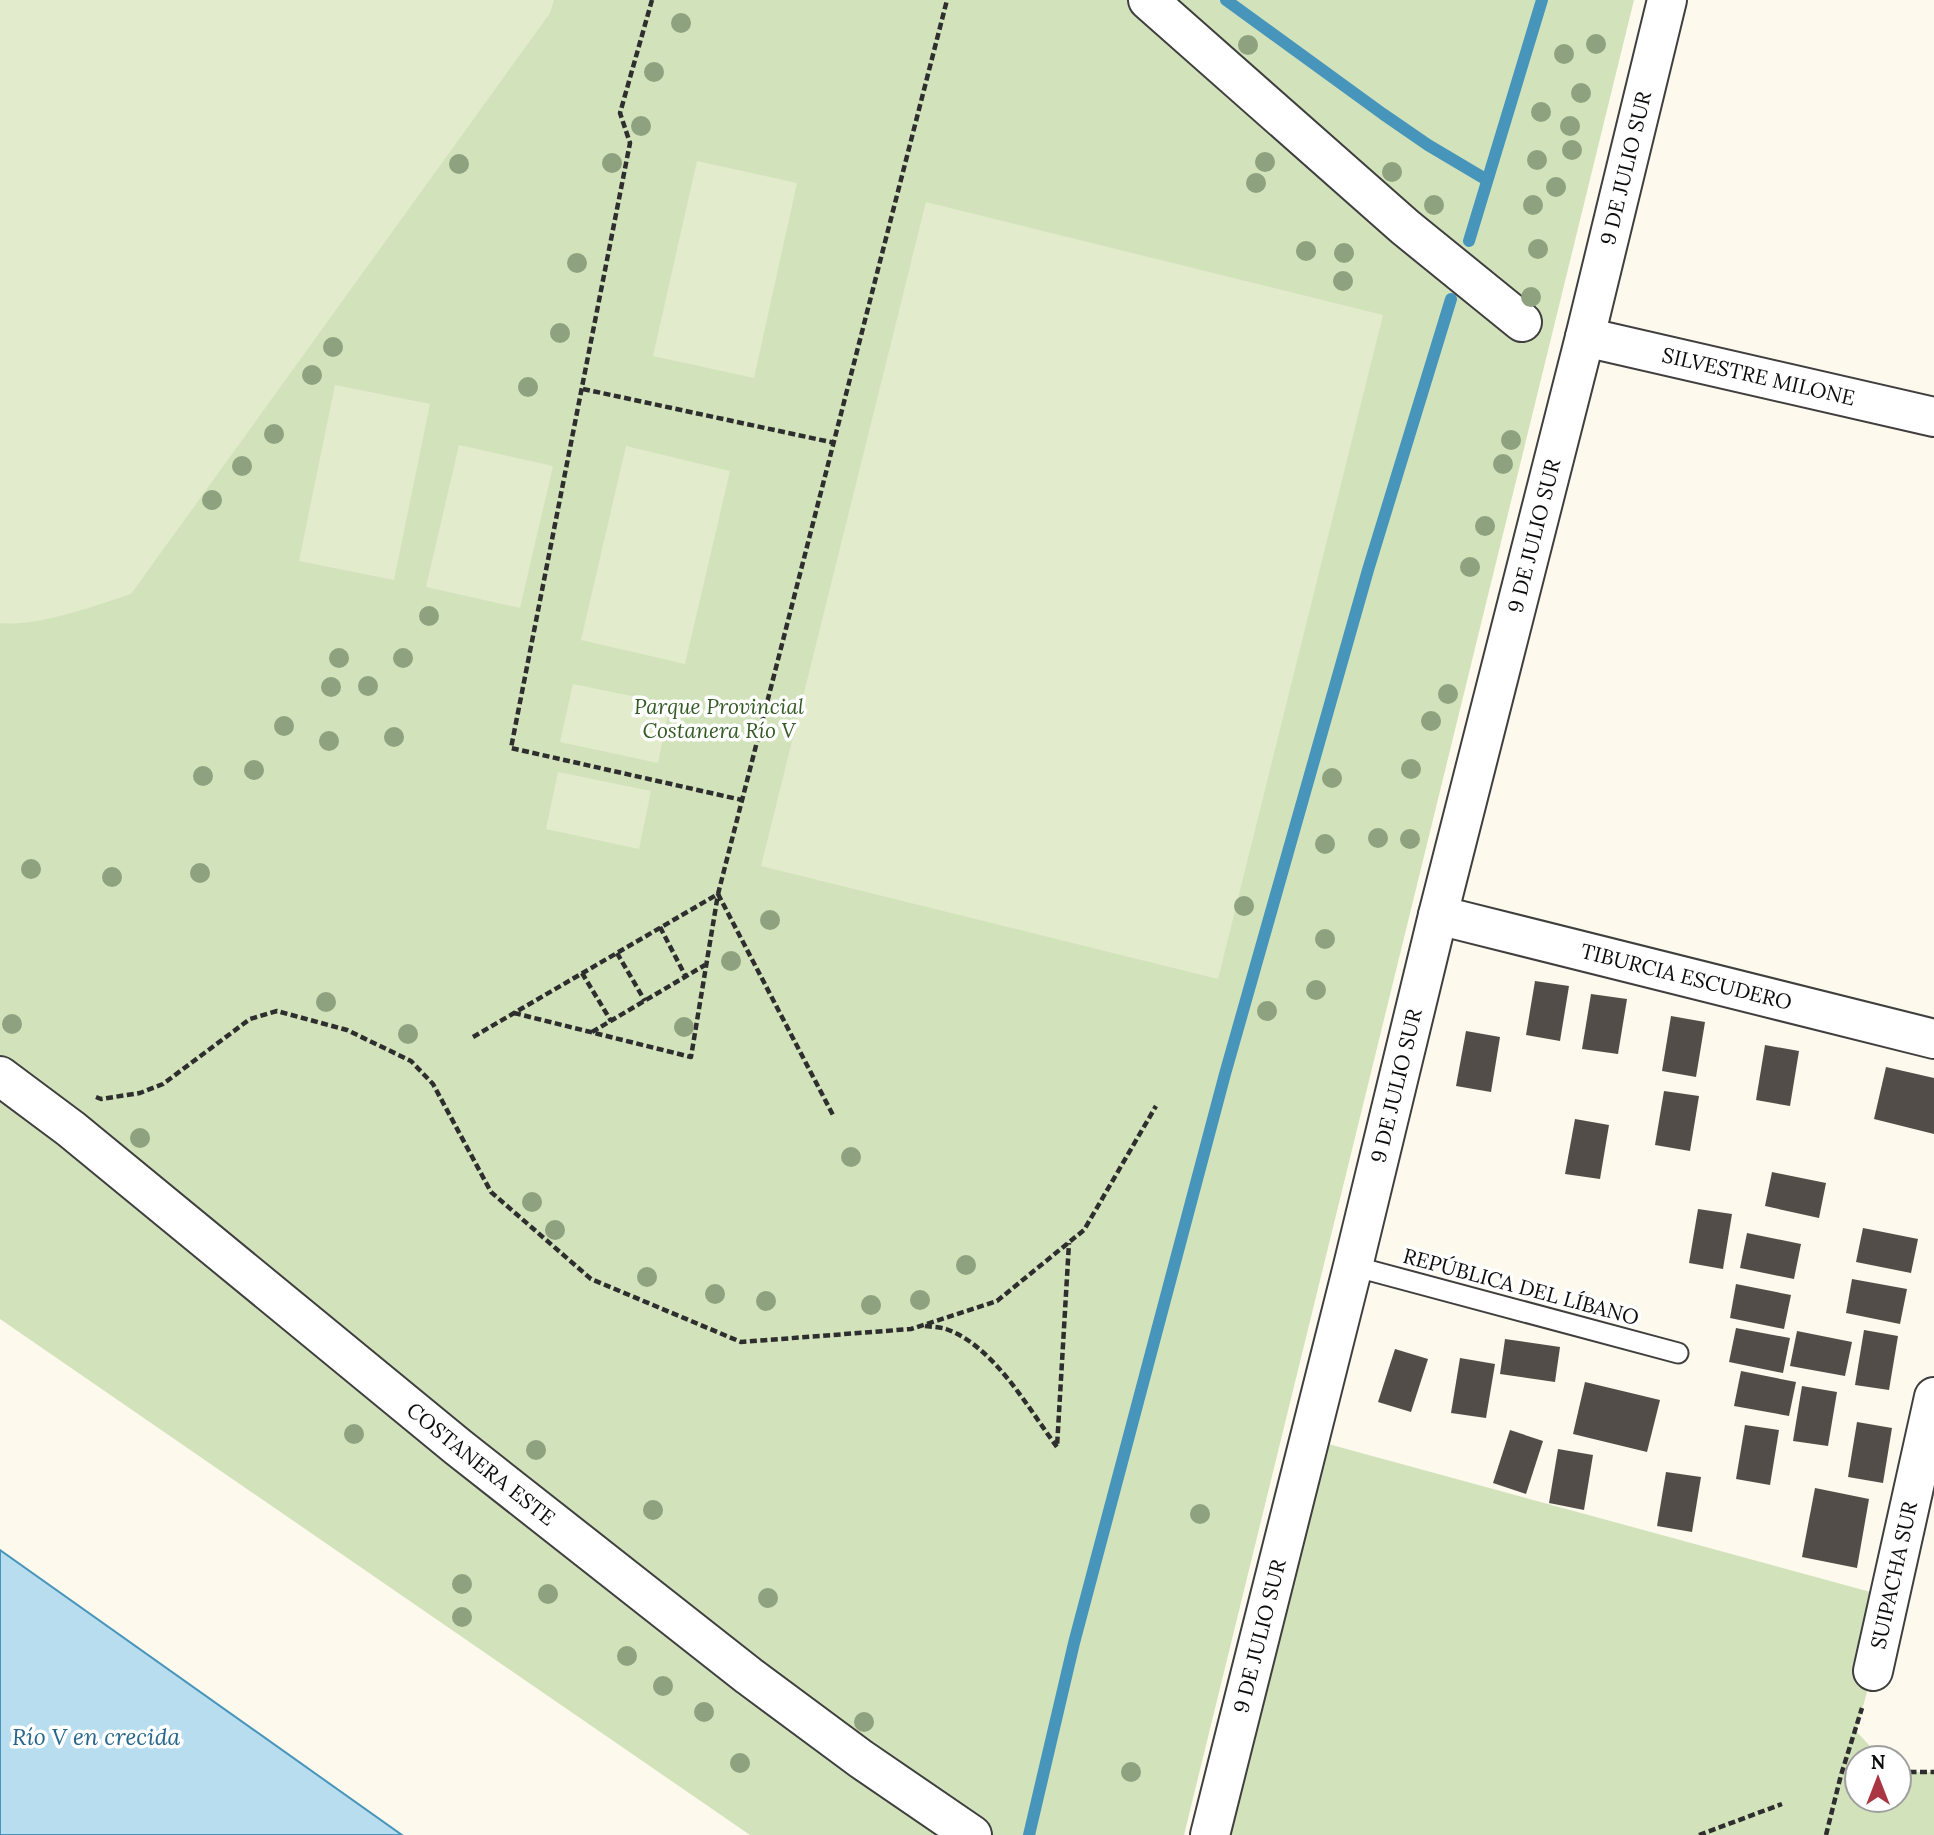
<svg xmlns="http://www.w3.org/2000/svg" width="1934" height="1835" font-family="Lora,serif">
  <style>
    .green { fill: #d2e3bb }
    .pitch { fill: #e2ebcc }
    .water { fill: #b8ddee; stroke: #4895bb; stroke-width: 2 }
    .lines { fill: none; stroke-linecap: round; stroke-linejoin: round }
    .stream { stroke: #4895bb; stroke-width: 12 }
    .building { fill: #534d4a }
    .service-casing { stroke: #3f3f3f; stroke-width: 23 }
    .minor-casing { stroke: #3f3f3f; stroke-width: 42 }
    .path { stroke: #2e2e2e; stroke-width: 4.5; stroke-dasharray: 7 3.5; stroke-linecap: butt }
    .service { stroke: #fff; stroke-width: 19 }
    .minor { stroke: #fff; stroke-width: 38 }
    .tree { fill: #8ea27f }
    .labels { text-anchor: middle; stroke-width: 7; stroke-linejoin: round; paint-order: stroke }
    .street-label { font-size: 21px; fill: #0c0c0c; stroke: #fff }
    .park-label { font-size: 21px; font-style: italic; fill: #345b25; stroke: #fff }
    .water-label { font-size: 23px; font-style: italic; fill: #26678d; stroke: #fff }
  </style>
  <rect width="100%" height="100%" fill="#fdf9ed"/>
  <g class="green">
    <polygon points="0,0 1634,0 1184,1835 750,1835 0,1319"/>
    <polygon points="1310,1439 1889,1597 1873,1671 1856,1731 1881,1758 1857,1758 1857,1800 1899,1800 1899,1772 1934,1772 1934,1835 1210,1835"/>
  </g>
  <g class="pitch">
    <path d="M 0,0 L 554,0 L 550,13 L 131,594 C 94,606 38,627 0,623 Z"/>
    <polygon points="697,161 797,183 754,378 653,356"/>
    <polygon points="926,202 1383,315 1218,979 761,866"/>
    <polygon points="335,385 430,404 394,580 299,561"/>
    <polygon points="459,445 553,466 520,608 426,587"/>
    <polygon points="626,446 730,471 685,664 581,640"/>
    <polygon points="573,684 670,704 658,763 560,742"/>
    <polygon points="558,772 651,791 639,849 546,829"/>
  </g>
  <polygon class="water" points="0,1550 402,1835 0,1835"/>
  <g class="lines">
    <g class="stream">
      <polyline points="1226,0 1383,114 1428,145 1487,180"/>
      <polyline points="1469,241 1542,0"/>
      <polyline points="1029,1835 1074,1643 1225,1074 1368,570 1451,299"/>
    </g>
  </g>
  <g class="building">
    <polygon points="1535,981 1569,986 1560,1041 1526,1035"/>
    <polygon points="1591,994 1627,999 1618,1054 1582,1049"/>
    <polygon points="1671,1016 1705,1022 1696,1077 1662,1071"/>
    <polygon points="1466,1031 1500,1037 1491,1092 1456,1086"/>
    <polygon points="1765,1045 1799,1051 1790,1106 1756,1100"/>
    <polygon points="1886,1067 1934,1078 1934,1134 1874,1119"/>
    <polygon points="1664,1091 1699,1096 1690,1151 1655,1145"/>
    <polygon points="1575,1119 1609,1125 1600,1179 1565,1174"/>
    <polygon points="1772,1172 1826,1183 1819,1218 1765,1206"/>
    <polygon points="1698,1209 1732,1214 1723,1269 1689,1263"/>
    <polygon points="1863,1228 1918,1239 1911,1273 1856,1262"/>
    <polygon points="1747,1233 1801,1244 1794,1279 1740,1268"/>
    <polygon points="1852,1279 1907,1289 1900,1324 1846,1313"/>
    <polygon points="1736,1284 1791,1295 1784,1329 1730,1318"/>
    <polygon points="1736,1328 1790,1338 1783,1373 1729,1362"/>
    <polygon points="1864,1330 1898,1336 1889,1390 1855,1385"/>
    <polygon points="1797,1331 1852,1342 1845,1376 1790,1366"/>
    <polygon points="1505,1339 1560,1347 1555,1382 1500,1374"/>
    <polygon points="1395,1349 1428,1359 1411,1412 1378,1402"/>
    <polygon points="1460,1358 1495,1364 1486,1418 1451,1413"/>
    <polygon points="1741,1371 1796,1382 1789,1416 1734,1406"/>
    <polygon points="1585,1382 1660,1400 1647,1452 1573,1434"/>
    <polygon points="1802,1386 1837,1392 1828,1446 1793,1441"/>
    <polygon points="1857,1422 1892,1428 1883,1483 1848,1477"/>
    <polygon points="1745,1425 1779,1430 1770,1485 1736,1479"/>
    <polygon points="1510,1430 1543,1441 1526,1494 1493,1483"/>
    <polygon points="1558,1449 1593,1455 1584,1510 1549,1503"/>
    <polygon points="1666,1472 1701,1477 1692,1532 1657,1526"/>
    <polygon points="1815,1488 1869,1499 1857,1568 1802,1557"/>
  </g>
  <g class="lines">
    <defs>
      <polyline id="service" points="1353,1266 1678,1353"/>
      <g id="minor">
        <polyline points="1148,0 1405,227 1522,322"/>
        <path id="s1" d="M 1585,337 L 1934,417"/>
        <path id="s2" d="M 1438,915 L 1934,1039"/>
        <path id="s3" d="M 0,1076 L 71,1129 L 458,1447 L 749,1676 L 861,1759 L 972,1835"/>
        <path id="s4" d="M 1873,1671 L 1934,1397"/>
        <path id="s5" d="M 1210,1835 L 1353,1266 L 1438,915 L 1585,337 L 1667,0"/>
      </g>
    </defs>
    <use href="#service" class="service-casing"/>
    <use href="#minor" class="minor-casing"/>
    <g class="path">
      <polyline points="652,0 620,113 630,143 511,748 742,800"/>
      <polyline points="583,389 835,443"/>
      <polyline points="718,894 834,1117"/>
      <polyline points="660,927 686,977"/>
      <polyline points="617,953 645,1001"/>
      <polyline points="582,973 611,1021"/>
      <polyline points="514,1013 691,1057 718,894"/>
      <polyline points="592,1032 705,965"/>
      <polyline points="473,1037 718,894 947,0"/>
      <polyline points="96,1097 101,1099 140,1093 163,1084 250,1019 277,1011 347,1030 411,1061 433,1084 491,1192 591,1279 741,1342 911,1329 997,1301 1084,1230 1156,1106"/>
      <path d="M 925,1326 C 932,1327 940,1327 946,1329 C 994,1346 1028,1408 1057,1447 L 1069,1243"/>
      <polyline points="1899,1772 1934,1772"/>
      <polyline points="1699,1835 1782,1804"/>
      <polyline points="1826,1835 1841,1775 1862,1708"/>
    </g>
    <use href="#service" class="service"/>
    <use href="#minor" class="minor"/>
  </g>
  <g class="tree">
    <circle cx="681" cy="23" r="10"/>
    <circle cx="1596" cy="44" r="10"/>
    <circle cx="1248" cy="45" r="10"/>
    <circle cx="1564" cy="54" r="10"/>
    <circle cx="654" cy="72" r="10"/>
    <circle cx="1581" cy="93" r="10"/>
    <circle cx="1541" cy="112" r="10"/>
    <circle cx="641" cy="126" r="10"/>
    <circle cx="1570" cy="126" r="10"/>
    <circle cx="1572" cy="150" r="10"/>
    <circle cx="1537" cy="160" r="10"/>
    <circle cx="1265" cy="162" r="10"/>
    <circle cx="612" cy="163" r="10"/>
    <circle cx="459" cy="164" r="10"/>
    <circle cx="1392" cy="172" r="10"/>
    <circle cx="1256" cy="183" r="10"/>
    <circle cx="1556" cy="187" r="10"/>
    <circle cx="1434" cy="205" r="10"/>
    <circle cx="1533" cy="205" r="10"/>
    <circle cx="1538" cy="249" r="10"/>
    <circle cx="1306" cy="251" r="10"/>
    <circle cx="1344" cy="253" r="10"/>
    <circle cx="577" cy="263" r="10"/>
    <circle cx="1343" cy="281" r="10"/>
    <circle cx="1531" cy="297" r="10"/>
    <circle cx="560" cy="333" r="10"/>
    <circle cx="333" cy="347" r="10"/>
    <circle cx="312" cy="375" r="10"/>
    <circle cx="528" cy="387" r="10"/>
    <circle cx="274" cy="434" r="10"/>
    <circle cx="1511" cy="440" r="10"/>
    <circle cx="1503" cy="464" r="10"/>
    <circle cx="242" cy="466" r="10"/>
    <circle cx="212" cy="500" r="10"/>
    <circle cx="1485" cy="526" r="10"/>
    <circle cx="1470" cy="567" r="10"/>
    <circle cx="429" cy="616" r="10"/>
    <circle cx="339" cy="658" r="10"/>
    <circle cx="403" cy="658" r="10"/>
    <circle cx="368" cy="686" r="10"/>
    <circle cx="331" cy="687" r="10"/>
    <circle cx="1448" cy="694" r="10"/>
    <circle cx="1431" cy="721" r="10"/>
    <circle cx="284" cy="726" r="10"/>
    <circle cx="394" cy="737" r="10"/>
    <circle cx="329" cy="741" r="10"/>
    <circle cx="1411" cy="769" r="10"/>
    <circle cx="254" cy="770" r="10"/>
    <circle cx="203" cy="776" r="10"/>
    <circle cx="1332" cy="778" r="10"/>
    <circle cx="1378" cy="838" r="10"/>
    <circle cx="1410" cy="839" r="10"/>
    <circle cx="1325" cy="844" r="10"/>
    <circle cx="31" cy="869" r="10"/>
    <circle cx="200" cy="873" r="10"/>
    <circle cx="112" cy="877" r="10"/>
    <circle cx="1244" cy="906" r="10"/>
    <circle cx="770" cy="920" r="10"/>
    <circle cx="1325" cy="939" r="10"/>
    <circle cx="731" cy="961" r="10"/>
    <circle cx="1316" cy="990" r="10"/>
    <circle cx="326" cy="1002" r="10"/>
    <circle cx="1267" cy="1011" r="10"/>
    <circle cx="12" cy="1024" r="10"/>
    <circle cx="684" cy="1027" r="10"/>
    <circle cx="408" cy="1034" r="10"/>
    <circle cx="140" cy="1138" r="10"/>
    <circle cx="851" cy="1157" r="10"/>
    <circle cx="532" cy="1202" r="10"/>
    <circle cx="555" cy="1230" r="10"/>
    <circle cx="966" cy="1265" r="10"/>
    <circle cx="647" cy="1277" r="10"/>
    <circle cx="715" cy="1294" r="10"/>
    <circle cx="920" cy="1300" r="10"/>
    <circle cx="766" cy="1301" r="10"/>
    <circle cx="871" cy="1305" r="10"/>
    <circle cx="354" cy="1434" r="10"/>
    <circle cx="536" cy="1450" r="10"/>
    <circle cx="653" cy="1510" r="10"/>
    <circle cx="1200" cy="1514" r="10"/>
    <circle cx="462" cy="1584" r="10"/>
    <circle cx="548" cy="1594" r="10"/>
    <circle cx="768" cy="1598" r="10"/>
    <circle cx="462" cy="1617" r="10"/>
    <circle cx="627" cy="1656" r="10"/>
    <circle cx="663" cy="1686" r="10"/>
    <circle cx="704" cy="1712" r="10"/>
    <circle cx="864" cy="1722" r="10"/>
    <circle cx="740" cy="1763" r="10"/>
    <circle cx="1131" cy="1772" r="10"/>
  </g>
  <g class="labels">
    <g class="street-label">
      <text dy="7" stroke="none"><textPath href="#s5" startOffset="1718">9 DE JULIO SUR</textPath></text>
      <text dy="7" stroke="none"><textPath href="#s1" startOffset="178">SILVESTRE MILONE</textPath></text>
      <text dy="7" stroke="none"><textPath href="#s5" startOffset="1339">9 DE JULIO SUR</textPath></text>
      <text dy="7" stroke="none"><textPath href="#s2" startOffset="256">TIBURCIA ESCUDERO</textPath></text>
      <text dy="7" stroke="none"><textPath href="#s5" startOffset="772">9 DE JULIO SUR</textPath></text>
      <text transform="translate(1521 1287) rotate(15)" y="7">REPÚBLICA DEL LÍBANO</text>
      <text dy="7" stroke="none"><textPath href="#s3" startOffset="618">COSTANERA ESTE</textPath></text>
      <text dy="7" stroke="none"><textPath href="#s4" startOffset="98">SUIPACHA SUR</textPath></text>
      <text dy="7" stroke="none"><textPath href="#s5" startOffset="205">9 DE JULIO SUR</textPath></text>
    </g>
    <g class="park-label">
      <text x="719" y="714">Parque Provincial<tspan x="719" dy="24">Costanera Río V</tspan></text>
    </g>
    <g class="water-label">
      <text x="96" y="1745">Río V en crecida</text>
    </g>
  </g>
  <g transform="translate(1878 1779)"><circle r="33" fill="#ffffff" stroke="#9e9e9e" stroke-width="2"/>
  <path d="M0-5L12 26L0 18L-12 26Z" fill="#aa3643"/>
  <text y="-10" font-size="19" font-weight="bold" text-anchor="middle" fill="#0c0c0c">N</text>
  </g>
</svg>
